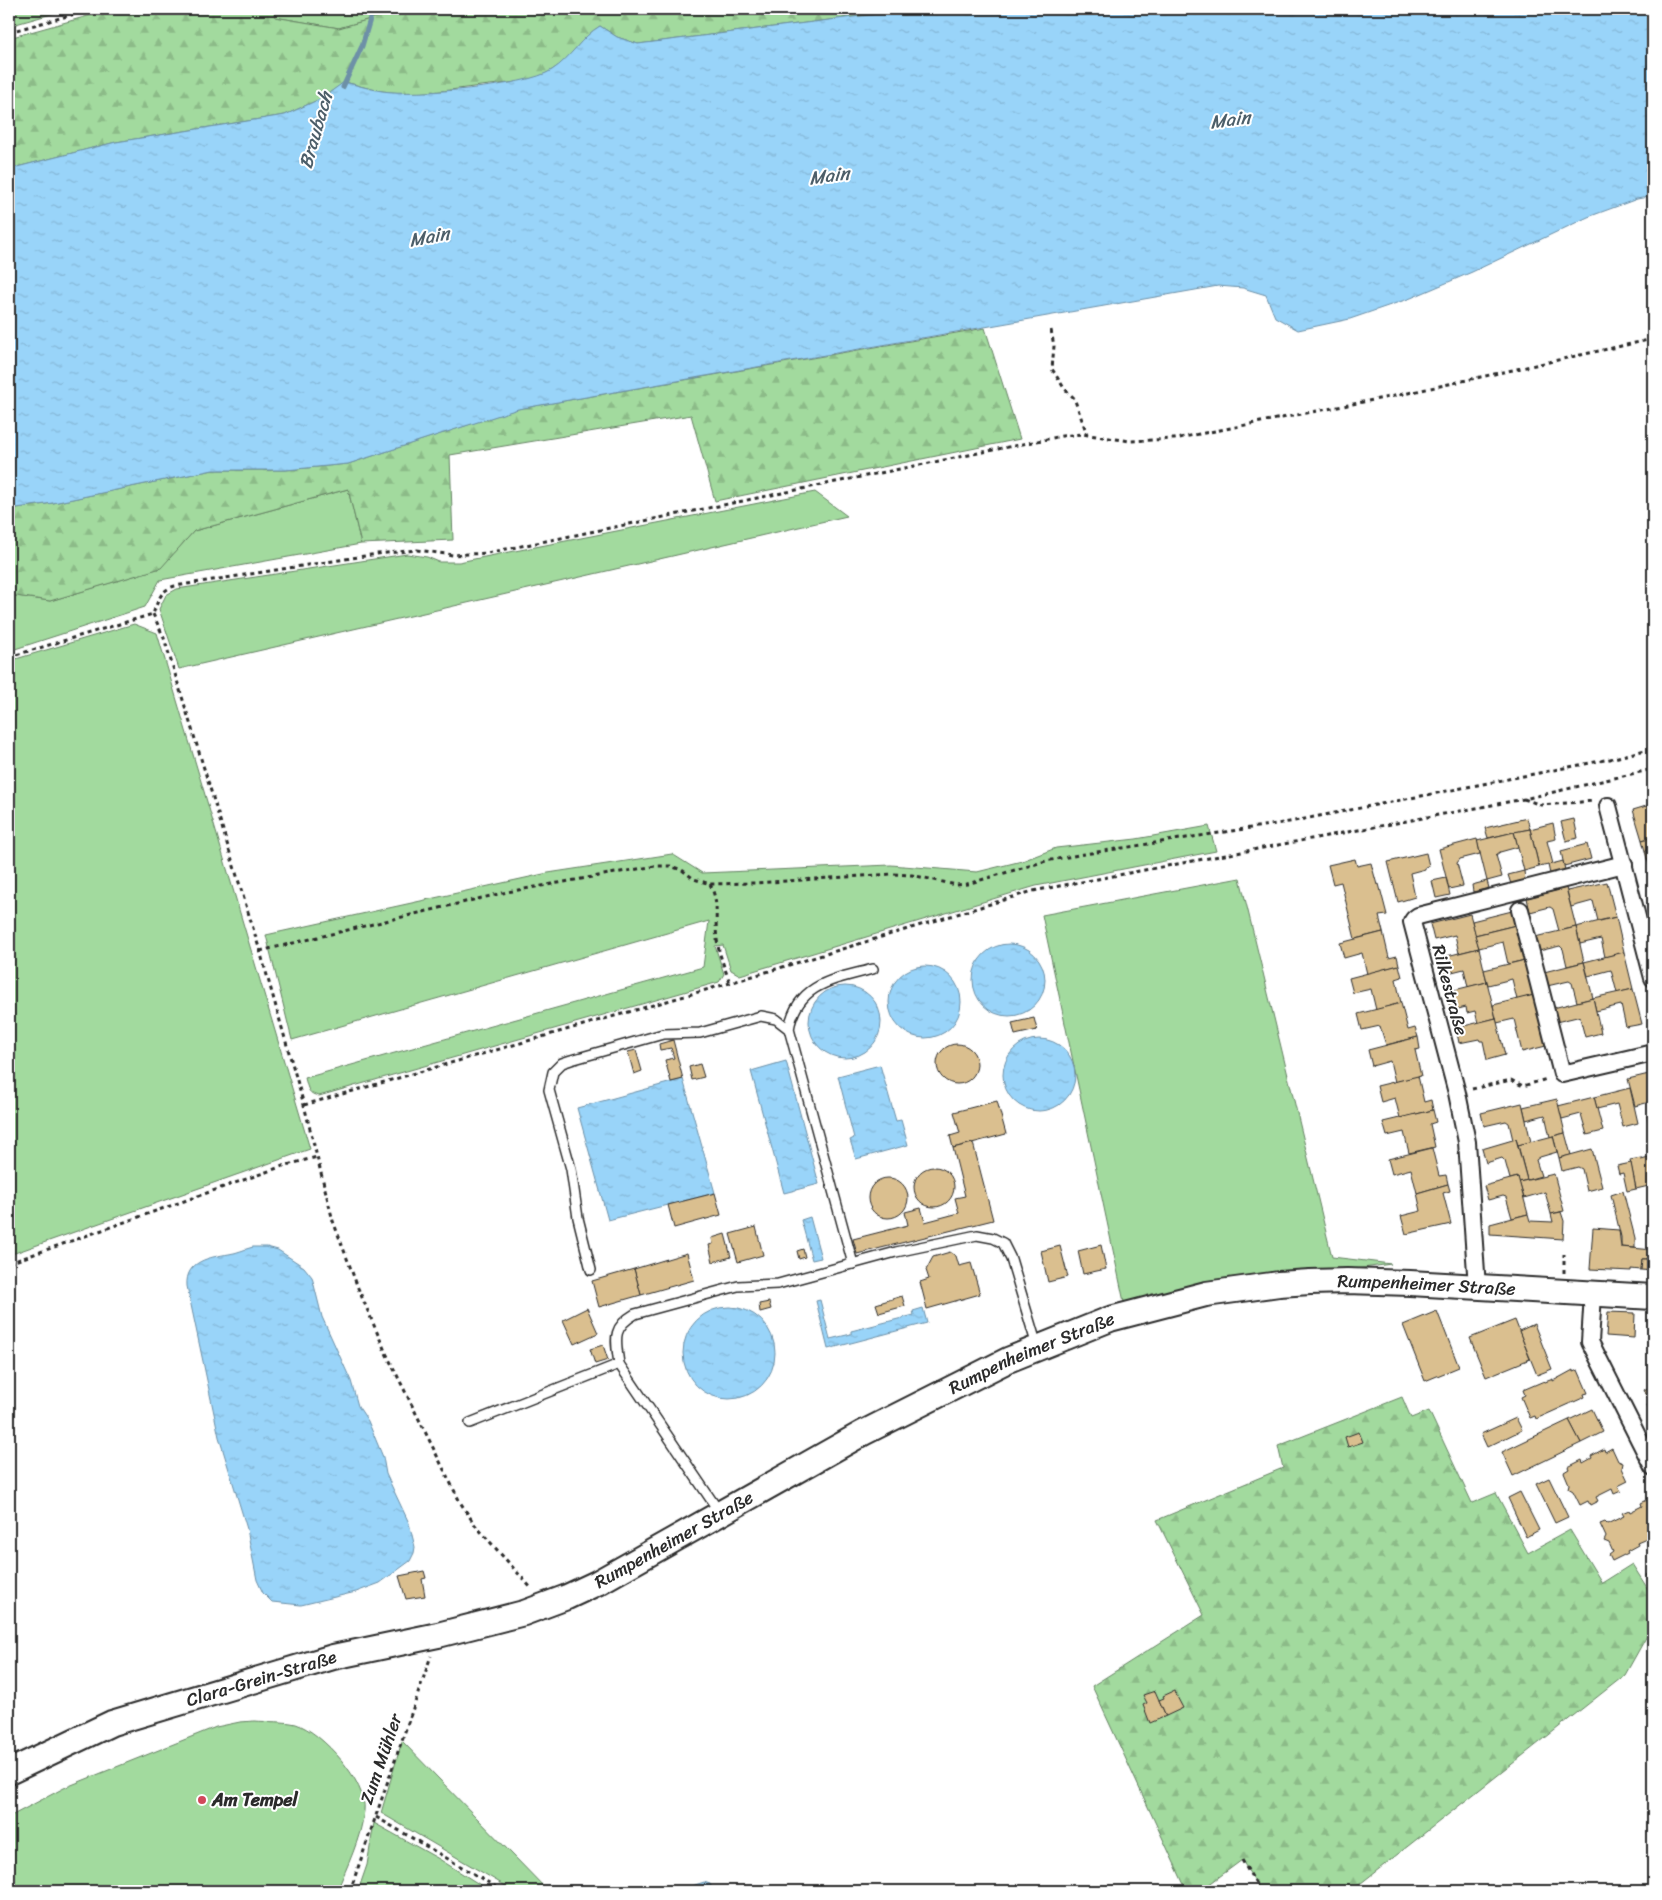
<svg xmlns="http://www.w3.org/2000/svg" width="1662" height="1900" font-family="Sriracha,sans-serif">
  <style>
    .grass { fill: #a2da9e; stroke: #668264 }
    .forest { fill: url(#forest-firs); stroke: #668264 }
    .water { fill: url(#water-ripples); stroke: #6d90a7 }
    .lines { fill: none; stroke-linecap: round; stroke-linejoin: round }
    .stream { stroke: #6d90a7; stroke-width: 5 }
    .building { fill: #dabf8f; stroke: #2b2b2b }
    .lane-casing { stroke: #2b2b2b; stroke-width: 12 }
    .street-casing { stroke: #2b2b2b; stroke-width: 20 }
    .secondary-casing { stroke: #2b2b2b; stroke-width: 28 }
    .path { stroke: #2b2b2b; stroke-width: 3; stroke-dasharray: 4 4; stroke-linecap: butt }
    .lane { stroke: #fff; stroke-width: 9 }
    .street { stroke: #fff; stroke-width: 16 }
    .secondary { stroke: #fff; stroke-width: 24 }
    .poi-dot { fill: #d1495b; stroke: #fff; stroke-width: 2 }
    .labels { text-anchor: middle; stroke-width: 4; stroke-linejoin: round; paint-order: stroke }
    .street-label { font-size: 18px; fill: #2b2b2b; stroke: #fff }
    .poi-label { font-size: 18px; font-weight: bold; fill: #2b2b2b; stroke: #fff; text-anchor: start }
    .water-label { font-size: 19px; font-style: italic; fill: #4c5e69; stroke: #fff }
  </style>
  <defs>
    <pattern id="forest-firs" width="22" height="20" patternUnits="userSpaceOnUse" patternTransform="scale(1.25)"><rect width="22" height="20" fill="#a2da9e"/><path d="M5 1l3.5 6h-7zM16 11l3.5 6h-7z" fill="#8cbb88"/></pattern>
    <pattern id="water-ripples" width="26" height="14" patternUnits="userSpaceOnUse" patternTransform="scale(1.25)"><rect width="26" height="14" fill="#99d4f9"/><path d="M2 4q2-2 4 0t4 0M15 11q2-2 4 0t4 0" fill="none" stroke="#84b6d6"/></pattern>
  </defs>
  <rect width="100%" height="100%" fill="#fff"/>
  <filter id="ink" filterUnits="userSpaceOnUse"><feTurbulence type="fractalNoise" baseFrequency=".02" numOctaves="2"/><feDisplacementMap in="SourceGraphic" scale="10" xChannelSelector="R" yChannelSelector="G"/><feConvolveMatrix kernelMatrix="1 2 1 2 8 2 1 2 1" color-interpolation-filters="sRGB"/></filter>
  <g filter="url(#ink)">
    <g class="grass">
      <polygon points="9,9 69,9 9,26"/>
      <polygon points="273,9 405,9 339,28 274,17"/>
      <polygon points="348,489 361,544 160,580 145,607 9,651 9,595 50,601 160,568 194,531"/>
      <polygon points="815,492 847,516 179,669 159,609 166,595 177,589 407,554 427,557 439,562 459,562"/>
      <polygon points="134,624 157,633 310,1149 9,1255 9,661"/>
      <path d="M 1209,826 L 1216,851 L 1036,886 L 740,975 L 731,970 L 723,945 L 715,946 L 724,974 L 719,982 L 319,1096 C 308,1094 308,1089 305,1078 L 703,967 L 709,921 L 292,1040 L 266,935 L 548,873 L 672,854 L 702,873 L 891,865 L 977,872 L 1022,861 L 1056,848 L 1136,839 Z"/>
      <polygon points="1240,878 1332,1257 1391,1264 1124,1302 1042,915"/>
      <path d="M 254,1721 C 268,1722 283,1721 296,1724 C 322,1732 368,1783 364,1811 C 361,1839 347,1866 337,1891 L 9,1891 L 9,1817 L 64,1788 L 216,1727 L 240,1722 Z"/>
      <polygon points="402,1741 548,1891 514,1891 381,1813"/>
      <polygon points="374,1823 439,1859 490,1891 358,1891 367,1865"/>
    </g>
    <g class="forest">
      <path d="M 113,9 L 273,9 L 275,17 L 339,28 L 405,9 L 917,9 L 638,44 L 617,37 L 600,26 C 581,37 571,59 552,70 C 532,83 505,83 481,86 C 449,90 415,96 382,91 C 369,89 357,85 345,82 L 322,98 L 285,115 L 116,142 L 9,169 L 9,38 Z"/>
      <polygon points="985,328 1020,439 715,501 691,415 450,455 453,540 361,544 348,489 194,531 161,568 50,601 9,595 9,509 53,503 213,470 286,470 348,464 517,409"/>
      <polygon points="1402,1397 1411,1418 1429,1411 1472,1503 1496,1493 1528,1553 1570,1530 1602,1583 1632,1564 1653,1597 1653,1625 1625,1675 1351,1891 1260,1891 1242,1860 1200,1891 1187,1891 1092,1686 1204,1615 1157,1520 1283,1468 1278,1446"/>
    </g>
    <g class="water">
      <path d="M 917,9 L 1653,9 L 1653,196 L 1637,199 L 1588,217 L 1472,272 L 1411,298 L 1350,319 L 1298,330 L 1275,317 L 1266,295 L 1243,288 L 1218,286 L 518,409 L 348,464 L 286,470 L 213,470 L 53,503 L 9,509 L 9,169 L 116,142 L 285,115 L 322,98 L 344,82 C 357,85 369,89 382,91 C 415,96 525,87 552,70 C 571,58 581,37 600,26 L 617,37 L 638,44 Z"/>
      <circle cx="1009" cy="980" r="36"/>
      <circle cx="925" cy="1002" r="36"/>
      <circle cx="845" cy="1022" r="36"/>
      <circle cx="1039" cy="1075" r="36"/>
      <polygon points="786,1061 819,1184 784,1193 751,1071"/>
      <polygon points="880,1065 896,1121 901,1120 908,1145 856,1159 850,1140 854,1138 838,1076"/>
      <polygon points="683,1079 715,1193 608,1220 577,1108"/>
      <polygon points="810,1217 821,1258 812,1260 801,1220"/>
      <path d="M 253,1247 L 267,1247 L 278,1250 L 304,1267 L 312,1277 L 322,1317 L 351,1381 L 358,1406 L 368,1421 L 383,1457 L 386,1474 L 409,1523 L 415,1547 L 414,1553 L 410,1561 L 380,1583 L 356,1592 L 301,1605 L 272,1602 L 263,1593 L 257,1580 L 247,1529 L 219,1437 L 187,1286 C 185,1261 210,1257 229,1254 C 237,1253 245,1249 253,1247 Z"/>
      <polygon points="820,1300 830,1339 851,1334 851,1331 914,1315 913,1311 923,1308 927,1323 828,1349 816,1301"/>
      <circle cx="729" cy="1353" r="46"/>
      <polygon points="704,1882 710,1884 714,1891 684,1891 695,1885"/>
    </g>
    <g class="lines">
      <polyline class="stream" points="343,87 362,46 373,9"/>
    </g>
    <g class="building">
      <polygon points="1653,804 1653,837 1642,840 1633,810"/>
      <polygon points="1527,818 1530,829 1488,838 1485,828"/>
      <polygon points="1574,819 1578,838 1566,841 1561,822"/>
      <polygon points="1553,823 1556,839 1547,841 1553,864 1539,867 1530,829"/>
      <polygon points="1530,829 1539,867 1524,871 1514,832"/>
      <polygon points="1514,832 1518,847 1500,852 1496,855 1502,877 1487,881 1477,841"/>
      <polygon points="1653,837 1653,849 1645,851 1642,840"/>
      <polygon points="1477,839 1480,854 1460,859 1457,863 1463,886 1449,889 1439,849"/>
      <polygon points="1587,844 1591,859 1564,866 1561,851"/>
      <polygon points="1653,849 1653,857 1647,859 1645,851"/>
      <polygon points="1426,853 1429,866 1425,867 1425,869 1410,873 1415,897 1398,902 1388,862"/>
      <polygon points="1653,857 1653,876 1647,859"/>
      <polygon points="1355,859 1357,866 1371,863 1377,885 1379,884 1387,915 1379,916 1383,932 1355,939 1341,882 1333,884 1328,865"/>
      <polygon points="1563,861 1565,870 1550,874 1548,865"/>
      <polygon points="1524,871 1525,880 1511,884 1508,875"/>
      <polygon points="1446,878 1450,895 1436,898 1432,881"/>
      <polygon points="1487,881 1489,888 1473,892 1472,885"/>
      <polygon points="1607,882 1616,917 1598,921 1593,901 1571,907 1567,891"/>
      <polygon points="1566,888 1576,927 1559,931 1553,909 1550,907 1530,912 1527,898"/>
      <polygon points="1512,911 1516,925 1475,935 1472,921"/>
      <polygon points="1470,914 1479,948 1459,953 1455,935 1434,940 1430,924"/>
      <polygon points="1616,917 1624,952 1605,957 1601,939 1580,944 1576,927"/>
      <polygon points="1516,925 1525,960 1508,964 1503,942 1479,948 1475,935"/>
      <polygon points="1576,927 1584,962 1567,966 1563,949 1560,946 1539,951 1535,937"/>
      <polygon points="1383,932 1389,958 1397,956 1399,965 1367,974 1362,953 1344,958 1340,943"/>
      <polygon points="1479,948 1487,982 1468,987 1464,969 1444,974 1439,958"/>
      <polygon points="1624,952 1633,989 1617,993 1611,970 1588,976 1584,962"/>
      <polygon points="1525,960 1534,995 1517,1000 1512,979 1488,985 1484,970"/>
      <polygon points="1584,962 1593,998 1577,1002 1572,983 1569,981 1547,986 1544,972"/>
      <polygon points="1399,965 1402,977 1396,979 1401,1003 1376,1010 1371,989 1353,993 1349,978"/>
      <polygon points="1487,982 1496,1018 1478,1023 1475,1011 1467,1013 1466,1007 1451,1011 1446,992"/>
      <polygon points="1633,989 1642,1024 1626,1027 1621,1005 1596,1011 1593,998"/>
      <polygon points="1534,995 1546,1046 1522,1052 1514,1019 1497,1023 1493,1005"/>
      <polygon points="1593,998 1601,1033 1585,1037 1580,1018 1577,1017 1556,1022 1553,1008"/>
      <polygon points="1401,1003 1408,1030 1415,1028 1418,1037 1386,1045 1380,1026 1362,1030 1358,1014"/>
      <polygon points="1034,1018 1037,1030 1015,1035 1012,1023"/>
      <polygon points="1496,1018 1505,1055 1487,1060 1483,1041 1480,1041 1479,1039 1459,1043 1456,1028"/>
      <polygon points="1418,1037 1420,1049 1415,1050 1421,1076 1395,1082 1390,1061 1372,1066 1368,1050"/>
      <polygon points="673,1040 683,1079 671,1082 665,1060 674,1058 671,1048 660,1050 659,1044"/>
      <circle cx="957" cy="1064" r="20"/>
      <polygon points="636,1050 642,1071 634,1074 628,1052"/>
      <polygon points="700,1064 704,1077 692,1080 689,1067"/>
      <polygon points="1653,1073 1653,1101 1635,1106 1628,1079"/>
      <polygon points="1418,1076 1424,1102 1431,1100 1433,1110 1400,1118 1395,1098 1381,1102 1377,1086"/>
      <polygon points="1630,1088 1638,1123 1623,1127 1617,1104 1597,1109 1594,1097"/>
      <polygon points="1594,1097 1603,1131 1587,1135 1581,1114 1562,1119 1558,1106"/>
      <polygon points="1557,1099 1565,1133 1550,1137 1545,1115 1526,1120 1523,1107"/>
      <polygon points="997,1101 1006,1134 953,1148 950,1136 960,1133 954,1112"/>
      <polygon points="1522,1103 1531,1142 1518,1145 1516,1139 1513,1140 1509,1123 1506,1121 1484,1126 1481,1113"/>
      <polygon points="1433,1110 1436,1122 1430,1124 1435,1147 1409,1153 1404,1132 1387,1136 1383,1122"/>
      <polygon points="1653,1114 1653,1128 1650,1128 1647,1116"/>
      <polygon points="1565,1133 1571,1155 1559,1158 1553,1136"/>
      <polygon points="1553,1136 1557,1152 1540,1157 1536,1160 1541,1176 1527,1180 1518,1145"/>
      <polygon points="1516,1139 1527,1180 1519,1182 1518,1177 1510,1179 1505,1161 1502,1158 1486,1163 1482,1149"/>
      <polygon points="973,1143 993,1220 857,1254 853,1239 908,1225 905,1212 921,1208 925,1222 959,1213 955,1198 965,1196 953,1148"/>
      <polygon points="1432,1148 1439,1176 1446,1175 1448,1184 1417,1193 1411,1169 1392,1174 1388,1159"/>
      <polygon points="1592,1149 1602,1187 1587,1191 1582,1169 1578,1167 1562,1171 1559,1158"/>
      <polygon points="1641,1158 1641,1160 1649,1158 1651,1167 1653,1166 1653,1185 1636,1189 1630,1160"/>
      <polygon points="1631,1163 1636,1189 1627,1191 1623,1173 1619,1174 1617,1166"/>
      <circle cx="934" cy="1187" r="20"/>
      <polygon points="1554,1174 1564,1211 1551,1214 1545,1192 1524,1198 1519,1182"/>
      <polygon points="1518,1177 1528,1214 1512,1218 1506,1197 1503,1196 1488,1200 1484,1186"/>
      <circle cx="888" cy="1198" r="20"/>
      <polygon points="1448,1184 1450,1191 1443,1193 1451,1224 1406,1234 1401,1216 1421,1211 1417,1193"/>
      <polygon points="1623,1191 1635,1238 1635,1248 1621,1247 1621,1237 1611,1195"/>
      <polygon points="715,1193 721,1215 674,1228 668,1205"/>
      <polygon points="1561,1212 1564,1221 1563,1239 1490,1234 1490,1224 1528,1214 1530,1221 1553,1222 1551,1214"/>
      <polygon points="756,1227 763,1255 738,1262 730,1234"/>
      <polygon points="1593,1228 1619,1230 1621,1247 1653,1250 1653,1259 1642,1259 1641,1270 1631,1269 1631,1271 1590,1269"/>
      <polygon points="725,1234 731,1257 713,1262 709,1245 713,1244 712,1238"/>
      <polygon points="1101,1245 1106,1269 1083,1274 1078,1251"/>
      <polygon points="1060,1246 1068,1277 1048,1282 1041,1251"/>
      <polygon points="803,1249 805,1257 799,1259 797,1251"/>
      <polygon points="950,1252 956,1256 959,1266 971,1263 980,1294 927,1309 920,1282 929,1279 926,1270 933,1257"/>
      <polygon points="687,1253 694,1280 641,1295 634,1269"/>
      <polygon points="1642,1259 1653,1259 1653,1271 1641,1270"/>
      <polygon points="634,1269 641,1295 599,1307 592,1281"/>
      <polygon points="902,1296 905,1306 879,1313 876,1304"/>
      <polygon points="769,1302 771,1309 760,1312 759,1304"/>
      <polygon points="587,1308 598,1333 574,1344 563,1320"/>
      <polygon points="1437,1311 1459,1367 1425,1381 1403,1325"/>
      <polygon points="1608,1312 1635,1313 1634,1338 1606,1336"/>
      <polygon points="1649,1315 1653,1315 1653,1340 1647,1339"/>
      <polygon points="1515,1320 1530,1359 1486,1377 1470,1338"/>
      <polygon points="1534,1324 1552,1369 1537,1375 1519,1331"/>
      <polygon points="603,1345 608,1360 595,1364 590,1349"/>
      <polygon points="1573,1370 1573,1372 1578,1370 1588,1393 1584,1394 1585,1397 1536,1419 1535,1416 1530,1418 1521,1397 1525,1395 1523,1390 1544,1381 1545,1382 1553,1379 1553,1381"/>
      <polygon points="1653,1385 1653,1395 1648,1398 1644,1390"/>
      <polygon points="1653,1402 1653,1418 1647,1405"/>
      <polygon points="1592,1409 1603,1432 1581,1443 1569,1420"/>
      <polygon points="1516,1418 1522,1430 1487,1447 1481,1434"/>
      <polygon points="1569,1420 1581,1443 1513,1476 1502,1452"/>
      <polygon points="1359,1432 1363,1442 1348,1447 1345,1437"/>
      <polygon points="1612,1448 1618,1461 1623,1463 1622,1468 1628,1481 1618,1486 1621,1491 1614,1494 1612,1489 1596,1497 1598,1501 1590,1505 1588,1501 1580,1505 1573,1491 1568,1488 1569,1484 1564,1472 1569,1469 1568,1467 1582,1460 1583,1463 1592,1458 1591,1456 1604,1449 1605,1452"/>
      <polygon points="1549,1478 1568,1517 1555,1523 1536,1484"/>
      <polygon points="1520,1492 1539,1530 1526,1537 1508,1498"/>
      <polygon points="1647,1500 1653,1511 1653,1539 1651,1540 1649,1537 1637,1542 1638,1545 1627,1551 1628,1553 1612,1561 1609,1555 1613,1552 1609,1543 1604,1541 1606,1537 1600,1524 1605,1522 1607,1524 1624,1516 1622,1513 1629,1510 1630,1512 1642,1506 1641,1503"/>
      <polygon points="1653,1570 1653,1584 1647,1574"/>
      <polygon points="424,1571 426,1578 422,1579 425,1596 406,1599 399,1576"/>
      <polygon points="1155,1691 1166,1716 1150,1723 1143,1705 1147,1703 1143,1695"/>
      <polygon points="1174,1691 1183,1708 1166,1716 1159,1700 1164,1698 1163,1696"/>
    </g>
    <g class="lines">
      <defs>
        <g id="lane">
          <path d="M 789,1029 C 797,983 835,979 873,969"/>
          <polyline points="591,1270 578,1218 571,1169 549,1090 553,1072 562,1063 571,1060 663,1034 700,1033 761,1016 776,1019 789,1029 853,1264"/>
          <polyline points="470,1423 619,1364"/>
          <path d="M 720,1513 L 619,1364 C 616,1340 611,1328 635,1314 L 738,1286 L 778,1284 L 896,1252 L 977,1235 L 993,1238 L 1003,1243 L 1011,1259 L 1037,1346"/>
        </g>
        <g id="street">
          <polyline points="1608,806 1653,978"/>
          <polyline points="1520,910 1562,1074 1653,1053"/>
          <polyline points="1477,1287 1467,1142 1457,1093 1412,922 1414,919 1418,916 1624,864"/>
          <polyline points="1593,1294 1590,1342 1653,1467"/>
        </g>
        <g id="secondary">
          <path id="s1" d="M 9,1772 L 112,1723 L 333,1657 L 438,1635 L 524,1613 L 567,1597 L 597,1583 L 863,1433 L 1008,1360 L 1110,1319 L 1206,1294 L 1279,1284 L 1310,1282 L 1347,1281 L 1410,1283 L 1653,1297"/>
        </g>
      </defs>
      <use href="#lane" class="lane-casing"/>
      <use href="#street" class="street-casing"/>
      <use href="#secondary" class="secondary-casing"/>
      <g class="path">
        <polyline points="9,32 93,9"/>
        <polyline points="1051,330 1054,346 1052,369 1064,388 1074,398 1087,434"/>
        <polyline points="153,614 164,638 260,951 304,1105 333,1221 358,1288 385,1351 460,1502 475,1525 532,1589"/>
        <path d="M 9,657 L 153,614 C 158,601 160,590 175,586 L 377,554 L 417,550 L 453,555 L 487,553 L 1062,436 L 1082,434 L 1130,441 L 1174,439 L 1399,395 L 1653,339"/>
        <polyline points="1524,799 1541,805 1594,801"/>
        <path d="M 710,884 C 721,906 713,923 718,945 C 720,958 726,971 730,983"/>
        <polyline points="260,951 507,892 655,866 670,866 682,870 694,879 710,884 755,883 892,874 912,875 956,885 967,884 1046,861 1078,855 1289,822 1610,759 1653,748"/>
        <polyline points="1472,1089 1511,1080 1523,1086 1547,1079"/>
        <polyline points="304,1105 730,983 1033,891 1524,799 1653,769"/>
        <polyline points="9,1263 283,1166 317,1157"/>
        <polyline points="1564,1273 1564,1254"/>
        <polyline points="376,1817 503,1891"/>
        <polyline points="1242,1860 1260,1891"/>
        <polyline points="350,1891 431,1656"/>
      </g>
      <use href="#lane" class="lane"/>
      <use href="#street" class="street"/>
      <use href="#secondary" class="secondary"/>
    </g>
  </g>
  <circle class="poi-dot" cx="202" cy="1800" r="5"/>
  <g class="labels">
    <g class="street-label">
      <text transform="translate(1450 990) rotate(75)" y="6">Rilkestraße</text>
      <text dy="6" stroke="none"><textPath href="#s1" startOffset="1518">Rumpenheimer Straße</textPath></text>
      <text dy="6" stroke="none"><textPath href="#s1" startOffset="1112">Rumpenheimer Straße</textPath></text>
      <text dy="6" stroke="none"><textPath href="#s1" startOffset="708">Rumpenheimer Straße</textPath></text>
      <text dy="6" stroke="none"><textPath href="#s1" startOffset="270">Clara-Grein-Straße</textPath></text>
      <text transform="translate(381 1759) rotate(-71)" y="6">Zum Mühler</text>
    </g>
    <g class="poi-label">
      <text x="212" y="1806">Am Tempel</text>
    </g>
    <g class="water-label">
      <text transform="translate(1230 119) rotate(-8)" y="7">Main</text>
      <text transform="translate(315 130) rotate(-74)" y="7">Braubach</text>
      <text transform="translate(829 175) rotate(-8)" y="7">Main</text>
      <text transform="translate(429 236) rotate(-11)" y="7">Main</text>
    </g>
  </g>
  <rect width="1662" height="1900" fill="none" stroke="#fff" stroke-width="30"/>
  <rect x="15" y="15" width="1632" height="1870" fill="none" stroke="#2b2b2b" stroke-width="2" filter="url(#ink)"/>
</svg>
